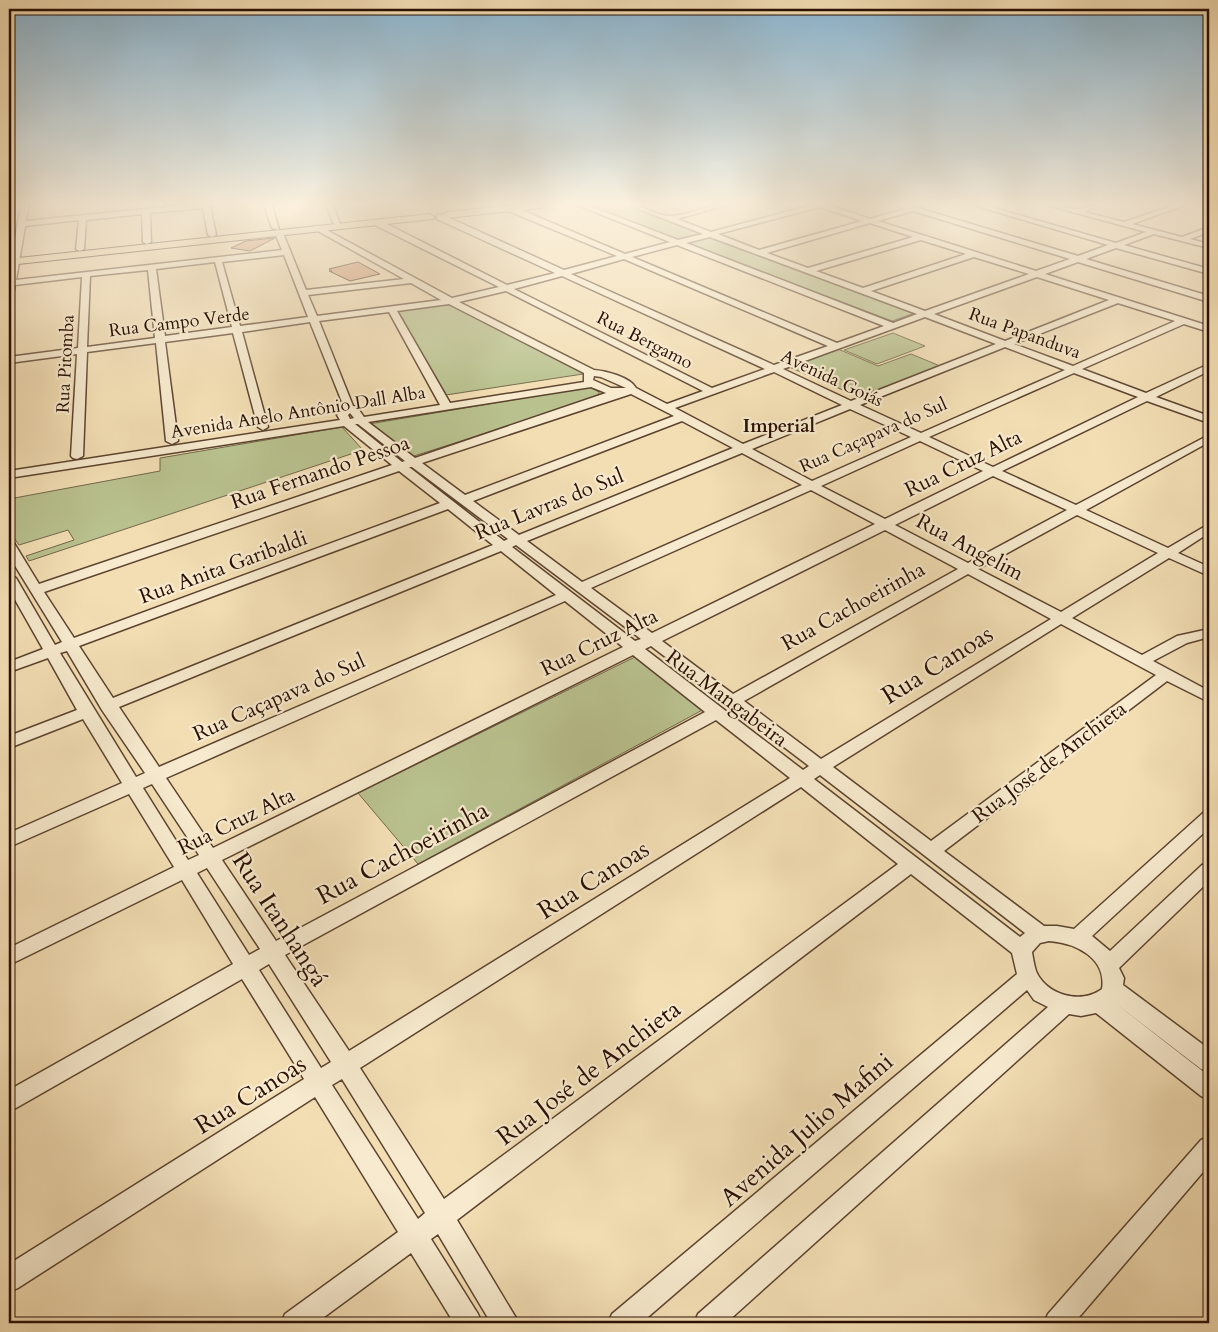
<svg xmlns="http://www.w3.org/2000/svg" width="1218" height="1332" font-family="Cardo,serif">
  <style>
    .green { fill: #b9c28f; stroke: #726849 }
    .building { fill: #d3966f; stroke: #2a0f03 }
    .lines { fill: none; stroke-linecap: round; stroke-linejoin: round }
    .minor-casing { stroke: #5c432f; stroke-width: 3 }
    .major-casing { stroke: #2a0f03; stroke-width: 2 }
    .minor { fill: #f7eace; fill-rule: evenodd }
    .major { fill: #f3deb4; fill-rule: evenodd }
    .labels { text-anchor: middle; stroke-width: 4.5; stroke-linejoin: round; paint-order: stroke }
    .far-street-label { font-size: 18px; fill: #2a0f03; stroke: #f7eace }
    .far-neighbourhood-label { font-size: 19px; font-weight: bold; fill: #2a0f03; stroke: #f7eace }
    .street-label { font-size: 21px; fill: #2a0f03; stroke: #f7eace }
    .near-street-label { font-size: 25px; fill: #2a0f03; stroke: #f7eace }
  </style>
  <rect width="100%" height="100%" fill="#f3deb4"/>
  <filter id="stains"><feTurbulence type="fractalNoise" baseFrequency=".004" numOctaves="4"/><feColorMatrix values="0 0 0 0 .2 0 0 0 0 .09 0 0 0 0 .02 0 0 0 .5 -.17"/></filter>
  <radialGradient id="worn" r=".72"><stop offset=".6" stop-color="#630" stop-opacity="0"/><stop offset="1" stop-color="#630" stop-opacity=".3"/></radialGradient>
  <g class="green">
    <polygon points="588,205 626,205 703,233 677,239"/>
    <polygon points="713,237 915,313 892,321 687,243"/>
    <polygon points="453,304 582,372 583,374 446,395 398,311"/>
    <polygon points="893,333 925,346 877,364 844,350"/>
    <polygon points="838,349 878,366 911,354 945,368 864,399 789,367"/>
    <polygon points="590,387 599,392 599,397 411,457 369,424"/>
    <polygon points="342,427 363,450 29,561 26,556 74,540 68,530 19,545 9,531 9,499 160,471 160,458"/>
    <polygon points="639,655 708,707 418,864 358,793"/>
  </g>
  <g class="building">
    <polygon points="275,238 250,251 231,248 246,241"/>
    <polygon points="358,262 380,274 350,281 329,271 332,271 329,269"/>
  </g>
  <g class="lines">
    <defs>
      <g id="minor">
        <path d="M 21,205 L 29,205 L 26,221 L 185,205 L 210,205 L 216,235 L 212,237 L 208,235 L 203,208 L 150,213 L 151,242 L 147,244 L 143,242 L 142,214 L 86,220 L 84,249 L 80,251 L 76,249 L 79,220 L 25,226 L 16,280 L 282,250 L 275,233 L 279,231 L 283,233 L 306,290 L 404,279 L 318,231 L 318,227 L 321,227 L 452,298 L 499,287 L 375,225 L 375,221 L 381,221 L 507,285 L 555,273 L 437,219 L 437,215 L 443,215 L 564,270 L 617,256 L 506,210 L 506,206 L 512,206 L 625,254 L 670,242 L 577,205 L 587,205 L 678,240 L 703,234 L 629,205 C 643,205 655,216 669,216 C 684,217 707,205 726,205 L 677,219 L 711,232 L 812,205 L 828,205 L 870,219 L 905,209 L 897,205 L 908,205 L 1078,256 L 1108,245 L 973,205 L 984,205 L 1116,243 L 1146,232 L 1047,205 C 1057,205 1066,209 1076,209 C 1084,209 1092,205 1100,205 L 1084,212 L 1124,222 L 1175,205 L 1185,205 L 1132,224 L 1182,237 L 1209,227 L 1209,232 L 1190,239 L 1209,244 L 1209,248 L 1154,234 L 1124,245 L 1209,269 L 1209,274 L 1116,248 L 1086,259 L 1209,296 L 1209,302 L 1078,262 L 1045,274 L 1209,326 L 1209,332 L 1184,324 L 1082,369 L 1146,393 L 1209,364 L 1209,371 L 1156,397 L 1209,416 L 1209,423 L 1147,401 L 1002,471 L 1076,505 L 1209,435 L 1209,442 L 1086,510 L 1168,548 L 1209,524 L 1209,533 L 1178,553 L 1209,567 L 1209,576 L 1169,558 L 1072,618 L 1142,655 L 1177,636 L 1209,629 L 1209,637 L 1187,643 L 1153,661 L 1209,691 L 1209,702 L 1167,681 L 944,851 L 1044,926 L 1057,926 L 1074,929 L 1203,813 L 1209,812 L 1209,828 L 1092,936 L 1110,951 L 1202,865 L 1209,863 L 1209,881 L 1119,968 L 1124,978 L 1123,985 L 1209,1049 L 1209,1072 L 1201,1069 L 1115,1003 L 1209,1076 L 1209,1099 L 1201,1096 L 1096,1013 L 1081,1016 L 1069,1014 L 726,1323 L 694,1323 L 698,1314 L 1048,1007 L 1034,1000 L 1027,990 L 641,1323 L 608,1323 L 612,1314 L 1017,974 L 1012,953 L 911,874 L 457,1220 L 519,1323 L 491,1323 L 438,1234 L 431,1239 L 478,1314 L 482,1323 L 454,1323 L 411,1253 L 316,1323 L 281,1323 L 285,1314 L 398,1232 L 315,1097 L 18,1288 L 9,1292 L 9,1264 L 304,1079 L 242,979 L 9,1112 L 9,1090 L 233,964 L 182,880 L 9,965 L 9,948 L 174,867 L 129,794 L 9,847 L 9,833 L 122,783 L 83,719 L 9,748 L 9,736 L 77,710 L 48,658 L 9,672 L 9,662 L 43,649 L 9,589 L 9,574 L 16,578 L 55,645 L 62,642 L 9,556 L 9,542 L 14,543 L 39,584 L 392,465 L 344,426 L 9,478 L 9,471 L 340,420 L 337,415 L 344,407 L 310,322 L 242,332 L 268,427 L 263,430 L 258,427 L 233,333 L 165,342 L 178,441 L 172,444 L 166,441 L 156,343 L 87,352 L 83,456 L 77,459 L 73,458 L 71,456 L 77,354 L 9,363 L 9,357 L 78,348 L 82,277 L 15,285 L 13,295 L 9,298 L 9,273 ZM 820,207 L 862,221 L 759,250 L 718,234 ZM 913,211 L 1070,259 L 1036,271 L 878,221 ZM 870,223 L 913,237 L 808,268 L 767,253 ZM 710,237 L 917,314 L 893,323 L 686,243 ZM 921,240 L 966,254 L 863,288 L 816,271 ZM 677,245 L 884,326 L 837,343 L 632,257 ZM 284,255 L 308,317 L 240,326 L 222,262 ZM 974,257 L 1029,274 L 925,311 L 871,291 ZM 624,259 L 828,346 L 774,365 L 571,274 ZM 215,262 L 232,327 L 165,336 L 156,269 ZM 148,270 L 155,338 L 87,347 L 90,276 ZM 562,276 L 765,369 L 712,388 L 514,289 ZM 1037,277 L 1109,300 L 1005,341 L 934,314 ZM 411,283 L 441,300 L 317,316 L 308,295 ZM 506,291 L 703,391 L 667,404 L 636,388 C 630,377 606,371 594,370 L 459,302 ZM 1118,303 L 1175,321 L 1073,366 L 1014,344 ZM 449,304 L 584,373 L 584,382 L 450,403 L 397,311 ZM 389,312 L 440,405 L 364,417 L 357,407 L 353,406 L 319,321 ZM 925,317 L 996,344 L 851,401 L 783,369 ZM 1005,347 L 1065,370 L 921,433 L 860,405 ZM 774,372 L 842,405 L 743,444 L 675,408 ZM 1074,373 L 1138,397 L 993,467 L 929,437 ZM 594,376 L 601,377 L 626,388 L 611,388 L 593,380 ZM 591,387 L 606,393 L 415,458 L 368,422 ZM 631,394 L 674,416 L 465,495 L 422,463 ZM 850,409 L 911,437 L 812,481 L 752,449 ZM 350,413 L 354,418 L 350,419 L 348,415 ZM 682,421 L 733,448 L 519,535 L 473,501 ZM 355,424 L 358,424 L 405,461 L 402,462 ZM 920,441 L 983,471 L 885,519 L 821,486 ZM 742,453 L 802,485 L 582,582 L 527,541 ZM 409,467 L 412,467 L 508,539 L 504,541 ZM 399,471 L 440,503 L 74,638 L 44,592 ZM 993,476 L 1067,510 L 968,563 L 895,525 ZM 811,490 L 875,524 L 652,633 L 591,588 ZM 448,509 L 493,545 L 113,698 L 79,646 ZM 1077,515 L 1158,553 L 1061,612 L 978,569 ZM 885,530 L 958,569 L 733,694 L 662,641 ZM 516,545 L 641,639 L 635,641 L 512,547 ZM 501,551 L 556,595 L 159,767 L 119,707 ZM 968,574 L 1051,619 L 821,759 L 744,701 ZM 565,601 L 623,647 L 213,848 L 166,778 ZM 1061,624 L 1156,675 L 931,841 L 833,767 ZM 651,646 L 809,766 L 803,770 L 645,649 ZM 67,651 L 102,710 L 145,773 L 136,777 L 60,653 ZM 633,655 L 705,712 L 276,941 L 222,860 ZM 716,720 L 790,778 L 349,1051 L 285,955 ZM 820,775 L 1025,933 L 1020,937 L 814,779 ZM 152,784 L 199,855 L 188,860 L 143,788 ZM 801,787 L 898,864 L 444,1199 L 360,1068 ZM 207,868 L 260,949 L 249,955 L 197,873 ZM 1049,941 C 1076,943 1107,958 1102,989 C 1081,1005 1046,995 1036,971 C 1034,965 1033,958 1032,952 L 1040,943 ZM 269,964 L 331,1062 L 321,1068 L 259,970 ZM 342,1079 L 425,1213 L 418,1219 L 332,1085 Z"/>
        <polygon points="264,205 272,205 279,230 272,228"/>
        <polygon points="326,205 333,205 340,224 334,224"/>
        <polygon points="1209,1137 1209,1165 1074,1323 1044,1323 1048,1314 1201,1140"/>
      </g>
      <g id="major">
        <polygon points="515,205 545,205 541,208 447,218 442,215 447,212"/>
        <polygon points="430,214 435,217 433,219 9,265 9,259"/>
      </g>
    </defs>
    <use href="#minor" class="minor-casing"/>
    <use href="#major" class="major-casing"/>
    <use href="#minor" class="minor"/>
    <use href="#major" class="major"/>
  </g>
  <linearGradient id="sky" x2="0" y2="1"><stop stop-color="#8ab7d4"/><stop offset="0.52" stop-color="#faf0dd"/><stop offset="1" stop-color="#faf0dd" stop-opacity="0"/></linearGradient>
  <rect width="1218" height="392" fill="url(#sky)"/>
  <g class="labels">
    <g class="far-street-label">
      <text transform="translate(179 322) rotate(-7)" y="6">Rua Campo Verde</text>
      <text transform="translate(1025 333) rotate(20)" y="6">Rua Papanduva</text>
      <text transform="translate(645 340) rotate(27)" y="6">Rua Bergamo</text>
      <text transform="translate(65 364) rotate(-87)" y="6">Rua Pitomba</text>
      <text transform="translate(832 378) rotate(25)" y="6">Avenida Goiás</text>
      <text transform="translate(298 412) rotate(-9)" y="6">Avenida Anelo Antônio Dall Alba</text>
      <text transform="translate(873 435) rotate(-24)" y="6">Rua Caçapava do Sul</text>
    </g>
    <g class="far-neighbourhood-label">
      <text x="779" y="432">Imperial</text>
    </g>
    <g class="street-label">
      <text transform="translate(963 463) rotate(-26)" y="7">Rua Cruz Alta</text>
      <text transform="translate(320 472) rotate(-19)" y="7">Rua Fernando Pessoa</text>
      <text transform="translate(549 504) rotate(-22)" y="7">Rua Lavras do Sul</text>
      <text transform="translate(970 547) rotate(28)" y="7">Rua Angelim</text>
      <text transform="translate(223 567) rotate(-20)" y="7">Rua Anita Garibaldi</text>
      <text transform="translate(853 606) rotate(-29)" y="7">Rua Cachoeirinha</text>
      <text transform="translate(599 642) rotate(-26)" y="7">Rua Cruz Alta</text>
      <text transform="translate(279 697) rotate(-24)" y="7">Rua Caçapava do Sul</text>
      <text transform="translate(727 698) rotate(37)" y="7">Rua Mangabeira</text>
      <text transform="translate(1049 762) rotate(-37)" y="7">Rua José de Anchieta</text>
      <text transform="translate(236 821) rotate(-26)" y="7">Rua Cruz Alta</text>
    </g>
    <g class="near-street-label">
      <text transform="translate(937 664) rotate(-32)" y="9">Rua Canoas</text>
      <text transform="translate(402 852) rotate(-28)" y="9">Rua Cachoeirinha</text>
      <text transform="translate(593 879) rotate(-32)" y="9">Rua Canoas</text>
      <text transform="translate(281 919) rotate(57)" y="9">Rua Itanhangá</text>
      <text transform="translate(588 1072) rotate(-37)" y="9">Rua José de Anchieta</text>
      <text transform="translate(250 1094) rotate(-32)" y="9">Rua Canoas</text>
      <text transform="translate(806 1129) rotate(-41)" y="9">Avenida Julio Mafini</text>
    </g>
  </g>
  <rect width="1218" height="1332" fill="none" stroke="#f3deb4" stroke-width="30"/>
  <rect x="10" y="10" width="1198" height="1312" fill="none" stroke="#2a0f03" stroke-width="2.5"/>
  <rect x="15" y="15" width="1188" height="1302" fill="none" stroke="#2a0f03"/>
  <rect width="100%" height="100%" filter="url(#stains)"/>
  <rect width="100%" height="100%" fill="url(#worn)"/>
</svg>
